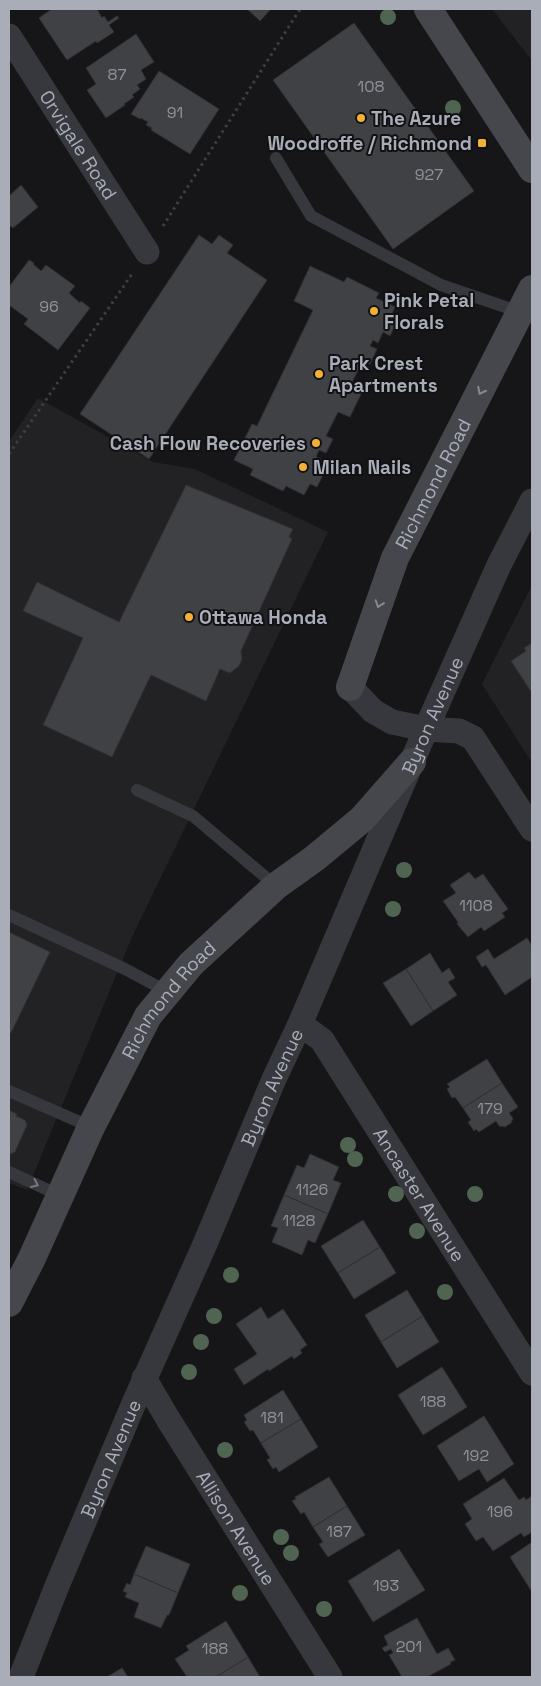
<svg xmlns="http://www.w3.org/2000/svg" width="541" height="1686" font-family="'Space Grotesk',sans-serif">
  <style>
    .built { fill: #222225 }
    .building { fill: #404145; stroke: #303034 }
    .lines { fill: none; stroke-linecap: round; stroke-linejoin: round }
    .path { stroke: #3d3f44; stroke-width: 3; stroke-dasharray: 2.5 4; stroke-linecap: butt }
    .lane { stroke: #37383d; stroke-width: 12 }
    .street { stroke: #37383d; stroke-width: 25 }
    .secondary { stroke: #45474d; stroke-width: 28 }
    .tree { fill: #506452 }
    .oneway { stroke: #858993 }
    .oneway2 { stroke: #757881 }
    .poi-dot { fill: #f2b134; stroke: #111113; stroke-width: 2 }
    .labels { text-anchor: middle; stroke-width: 4; stroke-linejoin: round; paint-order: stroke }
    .number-label { font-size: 16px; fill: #8e929b }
    .poi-label { font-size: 19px; font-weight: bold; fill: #a8adb8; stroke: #111113; text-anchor: start }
    .street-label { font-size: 19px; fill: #a8adb8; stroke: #111113 }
  </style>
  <rect width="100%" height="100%" fill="#161618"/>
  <g class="built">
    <polygon points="492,9 532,9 532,61"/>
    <polygon points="38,398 153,462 195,469 328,532 132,937 27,1190 9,1183 9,441"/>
    <polygon points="532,585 532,763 482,684"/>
  </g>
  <g class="building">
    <polygon points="52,9 97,9 102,18 104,16 108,22 117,16 119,18 109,25 114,32 97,43 96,41 67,60 39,18"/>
    <polygon points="247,9 271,9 260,21"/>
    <polygon points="354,23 474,191 393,249 273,80"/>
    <polygon points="136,34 154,62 141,70 146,79 137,85 140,89 132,95 134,97 124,104 125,105 106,118 87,90 96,84 86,68"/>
    <polygon points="159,71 219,109 190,154 151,130 152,128 146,125 148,122 141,118 140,119 131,114"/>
    <polygon points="21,185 38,207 13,228 11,226 9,228 9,196"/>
    <polygon points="199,235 212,244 219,235 233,245 227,253 267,280 149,459 80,414"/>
    <polygon points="29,260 34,263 33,264 41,271 46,265 75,286 69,293 80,303 81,301 90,308 58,350 24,324 28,319 9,305 9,287"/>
    <polygon points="310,266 344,282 347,277 379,293 376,298 395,307 390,318 397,321 390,336 383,332 378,343 373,340 370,346 377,349 370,364 363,361 351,384 363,390 350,417 338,412 326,436 333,439 326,453 319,450 316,457 321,459 316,469 324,473 317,487 310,484 304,495 286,486 283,491 250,475 253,469 234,460 252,424 257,426 313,310 294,301"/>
    <polygon points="186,485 293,529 289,537 292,539 241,651 242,659 239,666 230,673 220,669 206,701 151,675 112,757 43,725 83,638 23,611 37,582 119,622"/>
    <polygon points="532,643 532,693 511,661 526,651 524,648"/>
    <polygon points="469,872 475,879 483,874 508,909 502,913 505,917 484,931 481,927 468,937 457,924 458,922 443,901 456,893 450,885"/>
    <polygon points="9,932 50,952 11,1033 9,1032"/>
    <polygon points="527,938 532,946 532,977 505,995 486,965 482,967 476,957 488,949 494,959"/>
    <polygon points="430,953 442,973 449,968 455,978 448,982 457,995 433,1011 406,969"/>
    <polygon points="406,969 433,1011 411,1026 383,983"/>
    <polygon points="487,1059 502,1083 463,1108 455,1097 452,1098 447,1089 450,1087 447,1084"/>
    <polygon points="502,1083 518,1107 509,1113 513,1118 511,1123 505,1127 499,1126 496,1121 479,1132 476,1129 474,1131 468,1122 471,1120 463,1108"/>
    <polygon points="9,1110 17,1114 16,1116 25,1120 27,1125 15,1152 10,1154 9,1153"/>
    <polygon points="310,1154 339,1167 333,1180 341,1183 328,1214 284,1195 297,1165 304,1168"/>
    <polygon points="284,1195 328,1214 315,1243 308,1240 302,1255 272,1242 278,1228 271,1226"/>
    <polygon points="363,1220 380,1247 338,1273 321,1246"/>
    <polygon points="380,1247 396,1273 354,1299 338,1273"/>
    <polygon points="407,1290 423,1316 381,1342 365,1315"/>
    <polygon points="261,1307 268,1319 283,1309 307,1345 300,1350 302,1353 294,1359 292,1356 269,1371 268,1369 244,1385 234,1369 257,1354 236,1324"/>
    <polygon points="423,1316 439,1342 397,1368 381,1342"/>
    <polygon points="442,1367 467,1407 423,1435 398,1395"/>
    <polygon points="283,1390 301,1419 261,1443 253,1430 250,1431 244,1422 247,1420 244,1415"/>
    <polygon points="484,1416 514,1464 487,1482 479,1469 459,1481 437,1446"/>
    <polygon points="301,1419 318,1447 279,1472 276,1467 273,1469 267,1460 270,1458 261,1443"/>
    <polygon points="329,1477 347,1506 313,1527 304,1512 301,1514 292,1501 296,1499 295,1497"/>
    <polygon points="504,1478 519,1500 524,1497 526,1500 532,1496 532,1532 524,1537 521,1533 493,1551 483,1537 476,1541 465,1524 472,1519 463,1504"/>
    <polygon points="347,1506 365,1535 328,1557 319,1544 323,1542 313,1527"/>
    <polygon points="532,1542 532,1592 510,1557"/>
    <polygon points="146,1546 190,1564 178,1593 134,1574"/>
    <polygon points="399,1549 425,1590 373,1622 348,1581"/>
    <polygon points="134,1574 178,1593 169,1615 167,1615 161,1628 134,1617 139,1603 125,1597 127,1593 123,1591 127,1583 130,1585"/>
    <polygon points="417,1618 437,1654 448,1648 455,1660 450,1662 451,1664 427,1677 402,1677 389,1655 393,1653 391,1649 385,1652 382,1648 388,1645 384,1636"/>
    <polygon points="226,1621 248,1657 216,1677 187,1677 175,1659 189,1650 186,1646"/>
    <polygon points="248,1657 260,1677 216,1677"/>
    <polygon points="122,1668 128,1677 107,1677"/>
  </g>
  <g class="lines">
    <g class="path">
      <polyline points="163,226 300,9"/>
      <polyline points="9,454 132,274"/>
    </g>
    <g class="lane">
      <polyline points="276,158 311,216 441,285 520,312"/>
      <polyline points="137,790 193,816 276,886"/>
      <polyline points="9,915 125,969 168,992"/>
      <polyline points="9,1091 91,1127"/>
      <polyline points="9,1172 61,1196"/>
    </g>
    <g class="street">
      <path id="s1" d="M 9,36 L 147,252"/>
      <polyline points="350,687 373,711 392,722 426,729 459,731 473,738 532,829"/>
      <path id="s2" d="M 300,1024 L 322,1040 L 532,1373"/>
      <path id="s3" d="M 144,1378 L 168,1419 L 330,1677"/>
      <path id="s4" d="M 21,1677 L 57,1586 L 134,1403 L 205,1244 L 274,1079 L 300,1024 L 426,729 L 499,565 L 532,501"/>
    </g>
    <g class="secondary">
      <polyline points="428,9 532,169"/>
      <path id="s5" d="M 350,687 L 395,558 L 532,289"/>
      <path id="s6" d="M 9,1303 L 32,1258 L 91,1127 L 148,1016 L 191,964 L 276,886 L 315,858 L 362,819 L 412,762"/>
    </g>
  </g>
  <g class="tree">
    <circle cx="388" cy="17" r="8"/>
    <circle cx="453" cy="108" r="8"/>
    <circle cx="404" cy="870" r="8"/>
    <circle cx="393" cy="909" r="8"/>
    <circle cx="348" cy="1145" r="8"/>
    <circle cx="355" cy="1159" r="8"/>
    <circle cx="396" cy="1194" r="8"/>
    <circle cx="475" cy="1194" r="8"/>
    <circle cx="417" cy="1231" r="8"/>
    <circle cx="231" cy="1275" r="8"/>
    <circle cx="445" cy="1292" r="8"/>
    <circle cx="214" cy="1316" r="8"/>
    <circle cx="201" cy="1342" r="8"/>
    <circle cx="189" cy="1372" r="8"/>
    <circle cx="225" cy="1450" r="8"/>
    <circle cx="281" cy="1537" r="8"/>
    <circle cx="291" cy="1553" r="8"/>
    <circle cx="240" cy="1593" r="8"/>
    <circle cx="324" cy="1609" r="8"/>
  </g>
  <defs><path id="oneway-chevron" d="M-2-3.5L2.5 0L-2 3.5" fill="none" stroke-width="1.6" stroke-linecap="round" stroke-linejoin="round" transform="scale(1.25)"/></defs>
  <g class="oneway">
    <use href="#oneway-chevron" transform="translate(481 391) rotate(117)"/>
    <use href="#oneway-chevron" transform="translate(379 604) rotate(109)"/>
  </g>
  <use class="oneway2" href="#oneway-chevron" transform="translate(35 1184) rotate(24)"/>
  <g class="poi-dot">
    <circle cx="361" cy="118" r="5"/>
    <rect x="477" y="138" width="10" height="10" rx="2.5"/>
    <circle cx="374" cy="311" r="5"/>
    <circle cx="319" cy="374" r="5"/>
    <circle cx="316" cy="443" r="5"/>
    <circle cx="303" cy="467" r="5"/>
    <circle cx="189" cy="617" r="5"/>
  </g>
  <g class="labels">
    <g class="number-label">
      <text x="117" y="80">87</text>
      <text x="371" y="92">108</text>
      <text x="175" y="118">91</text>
      <text x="429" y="180">927</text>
      <text x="49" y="312">96</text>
      <text x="476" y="911">1108</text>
      <text x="490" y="1114">179</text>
      <text x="312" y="1195">1126</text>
      <text x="299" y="1226">1128</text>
      <text x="433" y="1407">188</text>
      <text x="272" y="1423">181</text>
      <text x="476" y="1461">192</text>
      <text x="500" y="1517">196</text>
      <text x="339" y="1537">187</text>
      <text x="386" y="1591">193</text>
      <text x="409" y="1652">201</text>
      <text x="215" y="1654">188</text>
    </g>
    <g class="poi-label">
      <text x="371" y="125">The Azure</text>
      <text x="472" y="150" text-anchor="end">Woodroffe / Richmond</text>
      <text x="384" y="307">Pink Petal<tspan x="384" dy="22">Florals</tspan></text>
      <text x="329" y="370">Park Crest<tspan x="329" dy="22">Apartments</tspan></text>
      <text x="306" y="450" text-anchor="end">Cash Flow Recoveries</text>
      <text x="313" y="474">Milan Nails</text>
      <text x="199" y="624">Ottawa Honda</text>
    </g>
    <g class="street-label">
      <text dy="7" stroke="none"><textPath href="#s1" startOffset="129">Orvigale Road</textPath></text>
      <text dy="7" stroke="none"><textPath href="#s5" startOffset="220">Richmond Road</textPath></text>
      <text dy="7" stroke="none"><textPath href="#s4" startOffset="1046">Byron Avenue</textPath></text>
      <text dy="7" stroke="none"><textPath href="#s6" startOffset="344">Richmond Road</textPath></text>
      <text dy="7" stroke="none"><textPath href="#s4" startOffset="641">Byron Avenue</textPath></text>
      <text dy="7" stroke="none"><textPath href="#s2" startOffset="210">Ancaster Avenue</textPath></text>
      <text dy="7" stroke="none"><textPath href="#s4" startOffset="236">Byron Avenue</textPath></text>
      <text dy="7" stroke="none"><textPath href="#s3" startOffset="176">Allison Avenue</textPath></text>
    </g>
  </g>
  <rect width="541" height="1686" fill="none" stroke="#a8adb8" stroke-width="20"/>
</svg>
